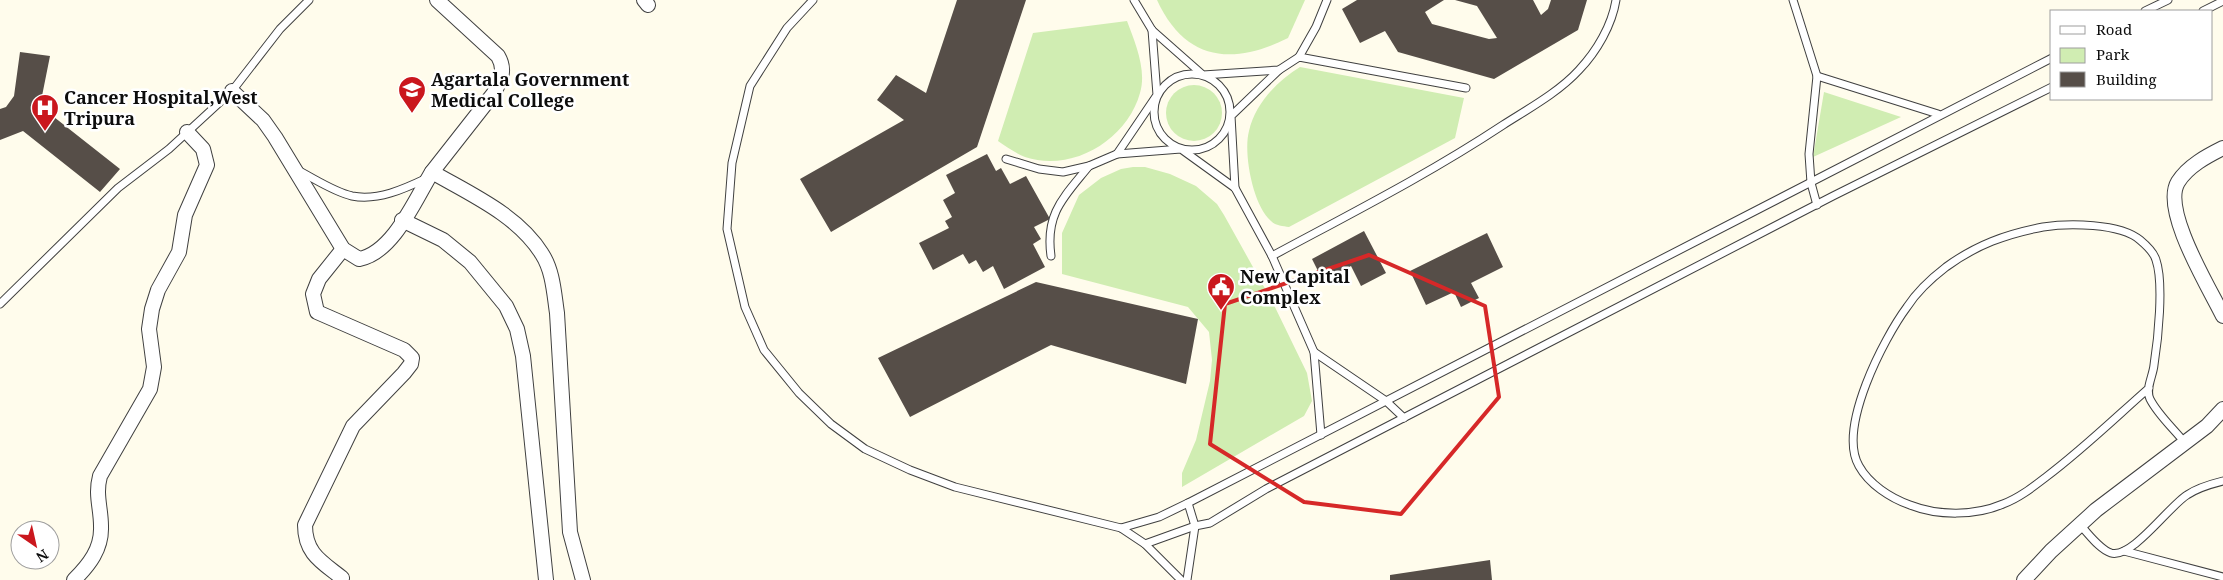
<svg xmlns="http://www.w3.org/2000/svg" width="2223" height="580" font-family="'Noto Serif',serif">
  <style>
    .green { fill: #d0edb2 }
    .building { fill: #564e48 }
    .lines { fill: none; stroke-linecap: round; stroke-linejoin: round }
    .lane-casing { stroke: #404040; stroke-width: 9 }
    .street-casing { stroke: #404040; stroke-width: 16 }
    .lane { stroke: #fff; stroke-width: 7 }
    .street { stroke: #fff; stroke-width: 14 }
    .marked { fill: none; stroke: #d62828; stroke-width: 4; stroke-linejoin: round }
    .labels { text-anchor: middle; stroke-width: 5; stroke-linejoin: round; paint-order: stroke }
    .poi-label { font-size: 18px; font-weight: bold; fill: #0d0d0d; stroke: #fff; text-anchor: start }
  </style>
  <rect width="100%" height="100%" fill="#fffcec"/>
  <g class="green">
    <path d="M 1157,0 L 1305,0 L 1288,38 C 1232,66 1185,61 1157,0 Z"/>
    <path d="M 1127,21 C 1135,42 1147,70 1140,93 C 1127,140 1072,173 1025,157 C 1015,153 1007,147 998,141 L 1033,33 Z"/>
    <path d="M 1300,67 L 1464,98 L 1455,138 L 1289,227 C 1283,226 1276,226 1271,221 C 1253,206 1243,153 1249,131 C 1255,104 1277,81 1300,67 Z"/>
    <circle cx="1194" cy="113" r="28"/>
    <polygon points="1824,92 1901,117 1813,157"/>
    <polygon points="1133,167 1145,167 1170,174 1196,186 1217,204 1224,215 1273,303 1307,373 1312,401 1304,416 1182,487 1182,473 1196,440 1210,381 1212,360 1209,332 1188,307 1062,274 1062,233 1079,195 1101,178 1121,169"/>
  </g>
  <g class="building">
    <polygon points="957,0 1026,0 977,147 831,232 800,179 904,120 877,100 896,75 926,93"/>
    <polygon points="1357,0 1444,0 1425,12 1432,24 1489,39 1497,38 1477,6 1455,0 1533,0 1541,15 1548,9 1551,0 1587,0 1578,30 1494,79 1398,52 1385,31 1360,43 1342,9"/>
    <polygon points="20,52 50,56 40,106 120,169 100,192 23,131 0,140 0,109 6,107 14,96"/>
    <polygon points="987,154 996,171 1001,168 1010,184 1026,176 1050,219 1034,227 1041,239 1033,244 1045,267 1004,289 993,266 983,272 976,260 969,264 963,254 933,270 919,243 949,228 945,221 952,217 943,200 955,193 946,175"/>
    <polygon points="1364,231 1386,273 1361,286 1351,266 1323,281 1312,259"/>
    <polygon points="1487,233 1503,267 1471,283 1479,298 1461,307 1454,292 1426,305 1410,271"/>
    <polygon points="1036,282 1198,319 1186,384 1051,345 910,417 878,358"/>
    <polygon points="1490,560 1492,580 1390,580 1390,575"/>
  </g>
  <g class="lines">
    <defs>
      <g id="lane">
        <polyline points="813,0 787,28 750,86 732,163 727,229 745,307 764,350 799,393 831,424 865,449 910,470 955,487 1121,528 1145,544 1181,580"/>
        <polyline points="1134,0 1152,30 1203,75 1279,70 1299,57 1466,88"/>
        <polyline points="1793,0 1817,76 1809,154 1811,183 1817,205"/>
        <polyline points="2145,11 2168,0"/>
        <polyline points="2203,11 2223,1"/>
        <polyline points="1299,57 1316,27 1327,0"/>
        <circle cx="1192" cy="112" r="38"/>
        <polyline points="1817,76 1938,114"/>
        <polyline points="1117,154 1181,149 1235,188 1272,256 1314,352 1321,435"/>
        <polyline points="1006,159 1039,169 1063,172 1089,166 1117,154 1157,95 1152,30"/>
        <path d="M 299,171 C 315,179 334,192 352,196 C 378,201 404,189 427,178"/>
        <polyline points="1235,188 1231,116 1279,70"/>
        <path d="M 1051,256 C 1045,213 1064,197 1089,166"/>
        <path d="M 1272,256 C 1350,214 1429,174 1503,125 C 1528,109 1559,92 1579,70 C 1597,51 1612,25 1616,0"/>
        <polyline points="0,304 118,188 169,149 232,91 280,29 309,0"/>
        <polyline points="1314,352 1386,401 1404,418"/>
        <path d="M 2149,388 C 2115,418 2082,450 2046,477 C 2033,487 2019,498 2003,504 C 1975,516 1938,516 1910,505 C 1890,498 1869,484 1859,466 C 1837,428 1884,338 1907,307 C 1916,293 1933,277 1946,267 C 1976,245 2006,234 2043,227 C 2068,223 2120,223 2140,240 C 2146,245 2154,253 2156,260 C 2164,283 2158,340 2154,365 C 2153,376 2145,389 2150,399 C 2158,415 2174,429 2185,443"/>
        <path d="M 2080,525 C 2089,534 2099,549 2111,553 C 2132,559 2169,506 2187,495 C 2197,488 2211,484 2223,481"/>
        <polyline points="1121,528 1159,517 1188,503 2052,58"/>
        <polyline points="1145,544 1195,526 1210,523 1266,489 1833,196 2052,87"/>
        <polyline points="2124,551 2223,577"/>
        <polyline points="1187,580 1195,526 1188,503"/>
      </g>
      <g id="street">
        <polyline points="644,0 648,5"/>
        <path d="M 232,91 L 263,120 L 275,137 L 343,249 L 359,259 C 393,253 415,200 432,172 C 470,194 518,215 542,254 C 553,271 554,293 557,313 L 570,532 L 583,580"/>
        <path d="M 2223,148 C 2207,156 2188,166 2178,182 C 2161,210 2210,289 2223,316"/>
        <path d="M 432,172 L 494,93 C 501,79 506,70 498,56 L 437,0"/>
        <polyline points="402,220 443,240 470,262 506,306 517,329 523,356 546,580"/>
        <path d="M 342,578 C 322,562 305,554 305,525 L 353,426 L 404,373 L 411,364 L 412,358 L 404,350 L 317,312 L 313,294 L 319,279 L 343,249"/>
        <path d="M 74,580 C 89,565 102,549 101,526 C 101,508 95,495 100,476 L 150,389 L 154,367 L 149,329 L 152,309 L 158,290 L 179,252 L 185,215 L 207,165 L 203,149 L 187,132"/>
        <polyline points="2024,580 2051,551 2096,510 2207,426 2223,409"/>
      </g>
    </defs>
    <use href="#lane" class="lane-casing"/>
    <use href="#street" class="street-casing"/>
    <use href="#lane" class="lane"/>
    <use href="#street" class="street"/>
  </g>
  <path class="marked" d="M 1369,255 L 1485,306 L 1499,397 L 1401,514 L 1304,502 L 1210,444 L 1225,304 Z"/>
  <defs>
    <symbol id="university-pin" viewBox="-11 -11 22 30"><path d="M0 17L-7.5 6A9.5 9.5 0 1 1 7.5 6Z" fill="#ca171d" stroke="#fff"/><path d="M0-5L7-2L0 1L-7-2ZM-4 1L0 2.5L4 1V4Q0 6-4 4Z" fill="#fff"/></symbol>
    <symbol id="hospital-pin" viewBox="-11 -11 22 30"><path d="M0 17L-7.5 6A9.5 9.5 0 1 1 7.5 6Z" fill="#ca171d" stroke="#fff"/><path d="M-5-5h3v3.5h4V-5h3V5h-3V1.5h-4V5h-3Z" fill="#fff"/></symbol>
    <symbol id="civic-pin" viewBox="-11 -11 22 30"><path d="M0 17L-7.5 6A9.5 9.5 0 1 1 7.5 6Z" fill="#ca171d" stroke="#fff"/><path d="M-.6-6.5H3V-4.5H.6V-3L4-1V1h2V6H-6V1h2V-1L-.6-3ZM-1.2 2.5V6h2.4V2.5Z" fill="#fff"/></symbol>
  </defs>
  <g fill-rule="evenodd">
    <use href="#university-pin" x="396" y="74" width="32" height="43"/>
    <use href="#hospital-pin" x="29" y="92" width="32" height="43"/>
    <use href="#civic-pin" x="1205" y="271" width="32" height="43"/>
  </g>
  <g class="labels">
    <g class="poi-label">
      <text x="431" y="86">Agartala Government<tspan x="431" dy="21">Medical College</tspan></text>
      <text x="64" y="104">Cancer Hospital,West<tspan x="64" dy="21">Tripura</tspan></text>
      <text x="1240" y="283">New Capital<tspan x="1240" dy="21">Complex</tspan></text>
    </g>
  </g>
  <rect x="2050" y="10" width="162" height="90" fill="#ffffff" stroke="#9e9e9e"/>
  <rect x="2060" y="26" width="25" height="8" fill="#ffffff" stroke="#9e9e9e"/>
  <text x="2096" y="35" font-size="15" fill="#0d0d0d">Road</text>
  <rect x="2060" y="48" width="25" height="15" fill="#d0edb2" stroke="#9e9e9e"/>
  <text x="2096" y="60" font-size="15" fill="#0d0d0d">Park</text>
  <rect x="2060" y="72" width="25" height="15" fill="#564e48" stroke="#9e9e9e"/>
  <text x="2096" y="85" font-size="15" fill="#0d0d0d">Building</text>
  <g transform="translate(35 545) rotate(146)"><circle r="24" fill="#ffffff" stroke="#9e9e9e"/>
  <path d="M0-4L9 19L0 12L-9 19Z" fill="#ca171d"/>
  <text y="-8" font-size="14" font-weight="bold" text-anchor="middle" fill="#0d0d0d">N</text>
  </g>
</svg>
